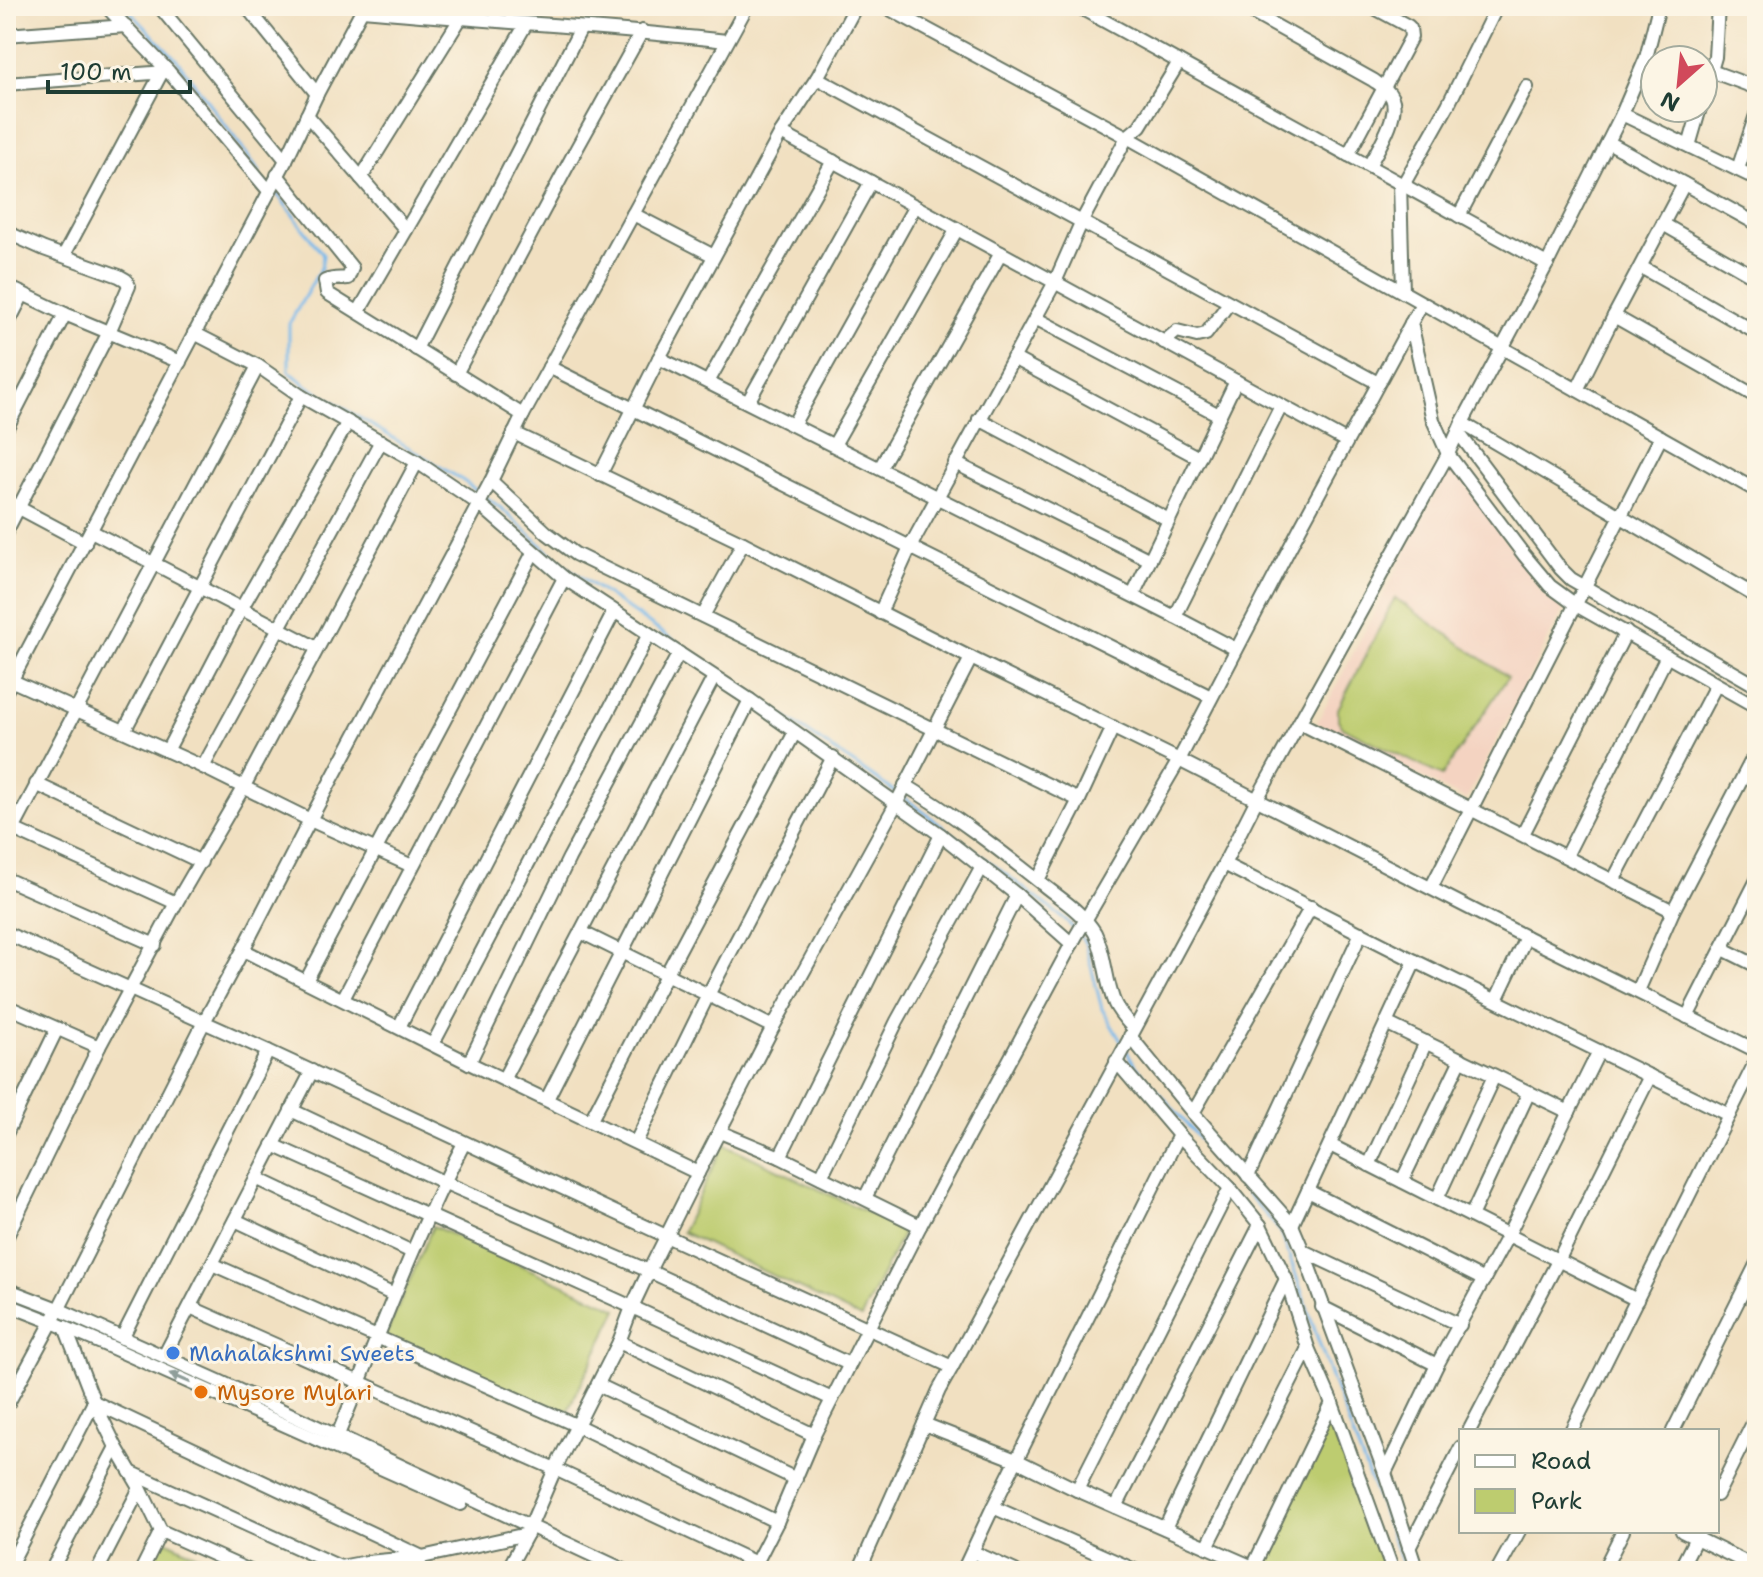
<svg xmlns="http://www.w3.org/2000/svg" width="1763" height="1577" font-family="'Shantell Sans',sans-serif">
  <style>
    .built { fill: #f4d3c1 }
    .green { fill: #bdcc6f; stroke: #6e8452; stroke-width: 2 }
    .lines { fill: none; stroke-linecap: round; stroke-linejoin: round }
    .stream { stroke: #75b8eb; stroke-width: 3 }
    .minor-casing { stroke: #687665; stroke-width: 16 }
    .minor { stroke: #fff; stroke-width: 12 }
    .oneway { fill: #8f9e9a }
    .shop-dot { fill: #3f7fe0; stroke: #fcf5e5; stroke-width: 3 }
    .food-dot { fill: #e8710a; stroke: #fcf5e5; stroke-width: 3 }
    .labels { text-anchor: middle; stroke-width: 6; stroke-linejoin: round; paint-order: stroke }
    .shop-label { font-size: 22px; fill: #366cbe; stroke: #fcf5e5; text-anchor: start }
    .food-label { font-size: 22px; fill: #c56008; stroke: #fcf5e5; text-anchor: start }
  </style>
  <rect width="100%" height="100%" fill="#fcf5e5"/>
  <filter id="ink" filterUnits="userSpaceOnUse"><feTurbulence type="fractalNoise" baseFrequency=".0125" numOctaves="2"/><feDisplacementMap in="SourceGraphic" scale="16" xChannelSelector="R" yChannelSelector="G"/><feConvolveMatrix kernelMatrix="1 2 1 2 8 2 1 2 1" color-interpolation-filters="sRGB"/></filter>
  <filter id="wash" filterUnits="userSpaceOnUse"><feTurbulence type="fractalNoise" baseFrequency=".006" numOctaves="4" result="noise"/><feDisplacementMap in="SourceGraphic" scale="32" xChannelSelector="R" yChannelSelector="G"/><feGaussianBlur stdDeviation="1.8" result="paint"/><feColorMatrix in="noise" values="0 0 0 0 0 0 0 0 0 0 0 0 0 0 0 0 0 1.4 0 .05"/><feComposite in="paint" operator="in"/></filter>
  <g filter="url(#wash)">
    <rect width="100%" height="100%" fill="#f1e0c1"/>
    <polygon class="built" points="1451,464 1543,594 1563,610 1466,800 1317,723"/>
    <g class="green">
      <polygon points="1395,598 1508,677 1442,776 1342,727 1338,720 1338,709"/>
      <polygon points="724,1144 904,1230 861,1318 682,1232"/>
      <polygon points="433,1226 618,1309 565,1416 385,1337"/>
      <polygon points="1328,1418 1384,1571 1283,1571 1260,1561"/>
      <polygon points="162,1538 229,1571 146,1571"/>
    </g>
    <g class="lines">
      <g class="stream">
        <polyline points="125,6 177,60 260,172"/>
        <polyline points="275,191 323,255 321,268 289,324 289,371 306,385 462,480 480,493"/>
        <polyline points="486,497 501,508 562,564 898,794"/>
        <polyline points="905,798 1067,921 1075,931"/>
        <polyline points="1080,936 1085,943 1102,1009 1122,1043"/>
        <polyline points="1126,1050 1135,1065 1281,1232 1332,1380 1405,1571"/>
      </g>
    </g>
  </g>
  <g filter="url(#ink)">
    <g class="lines">
      <defs>
        <g id="minor">
          <polyline points="106,6 169,72 269,191"/>
          <polyline points="246,6 317,94"/>
          <polyline points="884,6 1127,137 1757,491"/>
          <polyline points="1077,6 1547,264"/>
          <path d="M 1240,6 L 1373,80 C 1380,85 1388,89 1392,98 C 1400,115 1377,150 1369,166"/>
          <path d="M 362,10 C 484,21 606,27 727,41"/>
          <polyline points="6,35 126,26"/>
          <polyline points="1711,71 1757,88"/>
          <polyline points="817,78 1378,383"/>
          <polyline points="6,84 166,72"/>
          <polyline points="1703,98 1715,57 1718,6"/>
          <polyline points="1622,114 1757,179"/>
          <polyline points="307,115 406,230"/>
          <polyline points="781,133 1346,441"/>
          <polyline points="1608,142 1757,224"/>
          <polyline points="1689,146 1700,108"/>
          <polyline points="1348,155 1411,37 1410,28 1408,26 1371,6"/>
          <polyline points="286,160 317,94 364,6"/>
          <polyline points="1738,169 1757,112"/>
          <path d="M 277,175 L 352,268 L 348,278 C 340,279 333,278 325,281 L 327,293 L 523,415"/>
          <polyline points="361,178 460,19"/>
          <polyline points="1400,183 1403,292"/>
          <polyline points="1403,185 1448,105 1497,6"/>
          <polyline points="633,214 714,256"/>
          <polyline points="1459,216 1527,87"/>
          <polyline points="1663,224 1757,278"/>
          <polyline points="6,232 44,249 119,276 126,280 129,286 109,332 6,532"/>
          <polyline points="64,255 162,72"/>
          <polyline points="1641,267 1757,333"/>
          <polyline points="6,286 23,294"/>
          <polyline points="359,311 526,24"/>
          <polyline points="1614,316 1757,397"/>
          <polyline points="1035,318 1219,415"/>
          <polyline points="1411,323 1433,420 1448,454 1524,555 1550,586 1576,605 1757,707"/>
          <polyline points="6,327 23,294 65,314 180,362"/>
          <polyline points="194,333 258,366 301,396 417,462 479,504 564,578 750,700 941,835 1017,895 1072,944"/>
          <polyline points="1164,342 1177,331 1197,336 1206,334 1229,303"/>
          <polyline points="416,349 581,28"/>
          <polyline points="659,358 1175,617 1236,649"/>
          <polyline points="1013,358 1199,458"/>
          <polyline points="549,367 1211,697"/>
          <polyline points="456,374 577,148 642,31"/>
          <polyline points="708,382 833,161"/>
          <polyline points="1577,390 1614,316 1684,184"/>
          <polyline points="748,402 871,182"/>
          <polyline points="979,419 1169,520"/>
          <polyline points="1462,423 1757,597"/>
          <polyline points="793,425 915,206"/>
          <polyline points="6,429 65,314"/>
          <polyline points="1458,432 1560,568 1571,579 1757,686"/>
          <polyline points="514,433 743,543 971,658 1179,760 1526,937 1757,1051"/>
          <polyline points="834,445 957,229"/>
          <polyline points="955,463 1150,560"/>
          <polyline points="880,468 1001,253"/>
          <polyline points="600,475 659,358 781,133 817,78 856,6"/>
          <polyline points="491,481 547,533 575,554 1079,800"/>
          <polyline points="6,501 85,543"/>
          <polyline points="91,531 317,648"/>
          <polyline points="1133,595 1236,381"/>
          <polyline points="880,613 910,547 1055,282 1081,223 1127,137 1140,126 1179,62"/>
          <polyline points="703,616 743,543"/>
          <polyline points="1175,617 1281,406"/>
          <polyline points="6,678 203,767 310,820 412,866"/>
          <polyline points="6,691 286,160 159,6"/>
          <polyline points="1300,723 1673,911"/>
          <polyline points="124,731 301,396"/>
          <polyline points="167,751 241,609 348,422"/>
          <polyline points="203,767 381,441"/>
          <polyline points="36,784 201,862"/>
          <path d="M 905,785 C 953,814 997,848 1041,883 C 1059,898 1083,912 1095,933 C 1106,955 1105,982 1115,1004 C 1120,1014 1127,1021 1134,1029"/>
          <polyline points="13,829 176,903"/>
          <polyline points="1523,834 1626,632"/>
          <polyline points="6,843 258,366"/>
          <polyline points="1566,856 1667,656"/>
          <polyline points="1224,864 1415,961 1729,1115"/>
          <polyline points="6,879 155,945"/>
          <polyline points="1038,880 1079,800 1113,727"/>
          <polyline points="1613,881 1716,685"/>
          <polyline points="1431,888 1661,437"/>
          <polyline points="581,932 773,1027"/>
          <polyline points="6,933 268,1051 666,1236 952,1367"/>
          <polyline points="1723,949 1757,966"/>
          <polyline points="243,950 469,1063 698,1173"/>
          <polyline points="306,981 533,553"/>
          <polyline points="1638,991 1673,911 1757,750"/>
          <polyline points="343,999 564,578"/>
          <polyline points="1496,1000 1526,937"/>
          <polyline points="6,1006 99,1047"/>
          <polyline points="1687,1017 1757,880"/>
          <polyline points="1386,1023 1569,1112"/>
          <polyline points="399,1027 614,612"/>
          <polyline points="1130,1036 1193,1113 1292,1225 1303,1251 1385,1473 1417,1571"/>
          <polyline points="433,1044 649,634"/>
          <polyline points="1116,1061 1179,1135 1230,1188 1260,1225 1286,1279 1308,1348 1332,1403 1393,1571"/>
          <polyline points="469,1063 569,858 679,653"/>
          <polyline points="504,1078 714,677"/>
          <polyline points="547,1099 750,700"/>
          <polyline points="291,1110 443,1182 649,1271 849,1364"/>
          <polyline points="1193,1113 1311,907"/>
          <polyline points="591,1120 667,973 795,732"/>
          <polyline points="720,1132 780,1157 920,1226"/>
          <polyline points="6,1134 57,1029"/>
          <polyline points="636,1142 708,995 833,757"/>
          <polyline points="273,1145 632,1307 832,1399"/>
          <polyline points="1330,1145 1637,1300"/>
          <polyline points="780,1157 941,835"/>
          <polyline points="1369,1165 1426,1042"/>
          <polyline points="1248,1176 1361,933"/>
          <polyline points="821,1177 897,1021 982,867"/>
          <polyline points="256,1178 412,1252"/>
          <polyline points="1402,1181 1461,1059"/>
          <polyline points="1308,1191 1484,1280"/>
          <polyline points="865,1198 1017,895"/>
          <polyline points="1437,1199 1494,1076"/>
          <polyline points="1471,1216 1529,1092"/>
          <polyline points="235,1220 394,1295"/>
          <polyline points="1292,1225 1415,961"/>
          <polyline points="6,1238 99,1047 176,903 243,788 417,462"/>
          <polyline points="1303,1251 1460,1325"/>
          <polyline points="212,1264 578,1426 777,1522"/>
          <polyline points="6,1289 58,1309 221,1382 626,1571"/>
          <polyline points="6,1304 52,1322 115,1349 461,1504"/>
          <polyline points="190,1307 555,1469 756,1563"/>
          <polyline points="1322,1307 1437,1365"/>
          <polyline points="65,1327 94,1402 116,1447 140,1488 161,1531"/>
          <polyline points="122,1338 268,1051"/>
          <polyline points="619,1342 814,1435"/>
          <polyline points="164,1356 312,1071"/>
          <polyline points="598,1385 796,1479"/>
          <polyline points="6,1407 52,1322 204,1022 243,950 310,820 491,481 523,415 747,6"/>
          <polyline points="924,1424 1016,1460 1077,1490 1262,1571"/>
          <polyline points="1469,1431 1558,1261 1650,1076"/>
          <polyline points="1571,1431 1757,1059"/>
          <polyline points="1673,1431 1757,1263"/>
          <path d="M 337,1437 C 378,1338 414,1238 464,1143"/>
          <polyline points="130,1472 340,1567"/>
          <polyline points="1385,1473 1437,1365 1508,1235 1599,1051"/>
          <polyline points="1077,1490 1230,1188"/>
          <polyline points="1717,1495 1757,1415"/>
          <polyline points="993,1507 1137,1571"/>
          <polyline points="1116,1507 1260,1225"/>
          <polyline points="1165,1528 1286,1279"/>
          <polyline points="1682,1531 1757,1568"/>
          <polyline points="1207,1547 1308,1348"/>
          <polyline points="1409,1548 1461,1447"/>
          <polyline points="973,1552 1015,1571"/>
          <polyline points="1253,1567 1332,1403"/>
          <polyline points="7,1571 94,1402 422,1557 415,1571"/>
          <polyline points="51,1571 116,1447"/>
          <polyline points="97,1571 140,1488"/>
          <polyline points="141,1571 161,1531 250,1571"/>
          <polyline points="319,1571 367,1562 422,1557 527,1534"/>
          <polyline points="507,1571 527,1534 555,1469 619,1342 632,1307 649,1271 698,1173 773,1027 897,802 971,658"/>
          <polyline points="752,1571 777,1522 814,1435 920,1226 1076,936 1179,760 1300,528 1422,303"/>
          <polyline points="859,1571 939,1390 952,1367 1224,864 1257,799 1448,454 1462,423 1547,264 1622,114 1646,58 1659,6"/>
          <polyline points="963,1571 993,1507 1179,1135"/>
          <polyline points="1497,1571 1519,1531"/>
          <polyline points="1603,1571 1623,1531"/>
          <polyline points="1679,1571 1698,1534"/>
        </g>
      </defs>
      <use href="#minor" class="minor-casing"/>
      <use href="#minor" class="minor"/>
    </g>
    <defs><path id="oneway-solid" d="M-6-.8H1V-3.2L6.5 0L1 3.2V.8H-6Z" transform="scale(2)"/></defs>
    <use class="oneway" href="#oneway-solid" transform="translate(180 1378) rotate(-156)"/>
  </g>
  <circle class="shop-dot" cx="173" cy="1353" r="8"/>
  <circle class="food-dot" cx="201" cy="1392" r="8"/>
  <g class="labels">
    <g class="shop-label">
      <text x="189" y="1361">Mahalakshmi Sweets</text>
    </g>
    <g class="food-label">
      <text x="217" y="1400">Mysore Mylari</text>
    </g>
  </g>
  <rect width="1763" height="1577" fill="none" stroke="#fcf5e5" stroke-width="32"/>
  <rect x="1459" y="1429" width="260" height="104" fill="#fcf5e5" stroke="#a4ab9e" stroke-width="2"/>
  <rect x="1475" y="1455" width="40" height="12" fill="#ffffff" stroke="#a4ab9e" stroke-width="2"/>
  <text x="1531" y="1469" font-size="24" fill="#1f3d34">Road</text>
  <rect x="1475" y="1489" width="40" height="24" fill="#bdcc6f" stroke="#a4ab9e" stroke-width="2"/>
  <text x="1531" y="1509" font-size="24" fill="#1f3d34">Park</text>
  <g transform="translate(1679 84) rotate(207)"><circle r="38" fill="#fcf5e5" stroke="#a4ab9e" stroke-width="2"/>
  <path d="M0-6L14 30L0 20L-14 30Z" fill="#d1495b"/>
  <text y="-12" font-size="22" font-weight="bold" text-anchor="middle" fill="#1f3d34">N</text>
  </g>
  <path d="M48 80v12h142v-12" fill="none" stroke="#1f3d34" stroke-width="4"/>
  <text x="60" y="80" font-size="24" fill="#1f3d34" stroke="#fcf5e5" stroke-width="6" paint-order="stroke">100 m</text>
</svg>
